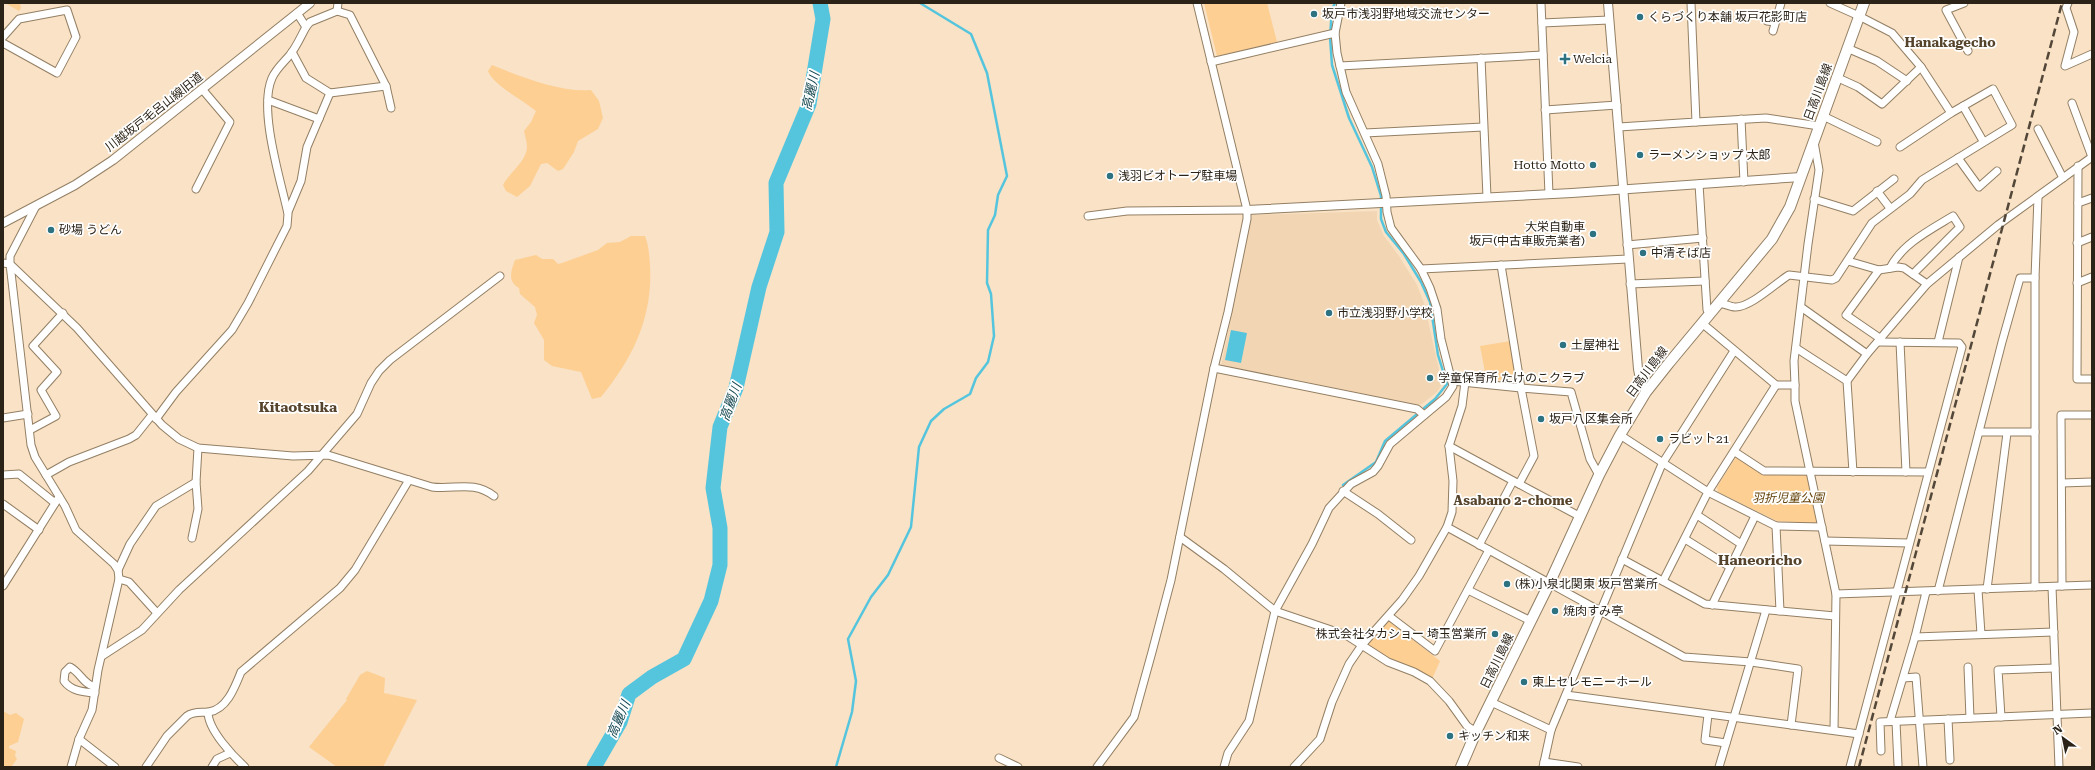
<svg xmlns="http://www.w3.org/2000/svg" width="2095" height="770" font-family="'Roboto Serif','Noto Sans JP',serif">
  <style>
    .built { fill: #f2d6b3 }
    .green { fill: #fdcf93 }
    .water { fill: #55c5de }
    .lines { fill: none; stroke-linecap: round; stroke-linejoin: round }
    .stream { stroke: #55c5de; stroke-width: 2.5 }
    .river { stroke: #55c5de; stroke-width: 15 }
    .minor-casing { stroke: #937f64; stroke-width: 9 }
    .tertiary-casing { stroke: #937f64; stroke-width: 10 }
    .primary-casing { stroke: #937f64; stroke-width: 12 }
    .minor { stroke: #fff; stroke-width: 7 }
    .tertiary { stroke: #fff; stroke-width: 8 }
    .primary { stroke: #fff; stroke-width: 10 }
    .rail { stroke: #534739; stroke-width: 2.5; stroke-dasharray: 8 4; stroke-linecap: butt }
    .poi-dot { fill: #2d7281; stroke: #fff; stroke-width: 1.5 }
    .labels { text-anchor: middle; stroke-width: 3.5; stroke-linejoin: round; paint-order: stroke }
    .poi-label { font-size: 12px; fill: #2c2318; stroke: #fff; text-anchor: start }
    .street-label { font-size: 12px; fill: #2c2318; stroke: #fff }
    .park-label { font-size: 12px; font-style: italic; fill: #634007; stroke: #fff }
    .neighbourhood-label { font-size: 13px; font-weight: bold; fill: #56432b; stroke: #fff }
    .water-label { font-size: 13px; font-style: italic; fill: #154751; stroke: #fff }
    .quarter-label { font-size: 14px; font-weight: bold; fill: #56432b; stroke: #fff }
  </style>
  <rect width="100%" height="100%" fill="#f9e2c5"/>
  <polygon class="built" points="1377,211 1377,220 1384,236 1399,256 1417,285 1424,303 1442,383 1438,391 1422,404 1412,406 1221,366 1252,215"/>
  <g class="green">
    <polygon points="5,3 20,3 21,8 19,11"/>
    <polygon points="1204,3 1267,3 1277,42 1217,56"/>
    <path d="M 492,65 C 519,76 562,93 591,90 L 599,101 L 603,118 L 598,129 L 578,141 L 574,152 L 563,169 L 558,171 L 547,163 L 541,164 L 530,186 L 517,197 L 506,191 L 503,185 C 509,173 527,161 527,147 C 527,142 525,136 524,131 L 531,122 L 536,111 C 523,100 493,85 488,71 Z"/>
    <path d="M 631,236 L 645,236 C 649,246 649,254 650,265 C 653,317 633,358 601,397 L 592,399 L 581,372 L 552,366 L 544,360 L 544,340 L 534,323 L 537,315 L 535,307 L 520,294 L 519,288 C 507,281 511,271 515,260 L 536,255 L 542,259 L 553,259 L 558,264 L 562,263 L 598,250 L 607,243 L 620,242 Z"/>
    <polygon points="1511,341 1517,380 1515,383 1486,377 1480,346"/>
    <polygon points="1736,457 1764,474 1807,474 1818,524 1777,521 1718,492 1717,487"/>
    <polygon points="1387,622 1390,622 1440,661 1432,679 1390,660 1367,646 1367,644"/>
    <polygon points="367,671 385,678 384,693 417,700 383,767 337,767 309,747 347,700 346,699 360,675"/>
    <polygon points="5,712 10,715 16,713 24,719 18,742 9,746 9,748 16,751 15,756 17,759 11,767 3,767 3,713"/>
  </g>
  <polygon class="water" points="1231,330 1247,333 1241,363 1225,360"/>
  <g class="lines">
    <g class="stream">
      <polyline points="1335,3 1332,9 1330,37 1332,65 1349,118 1372,167 1381,196 1381,219 1386,232 1404,254 1421,282 1430,302 1438,355 1447,384 1435,399 1385,441 1376,462 1343,485"/>
      <polyline points="836,767 852,712 856,681 848,639 871,597 888,575 911,527 919,447 931,421 944,409 970,394 976,378 988,362 994,336 991,294 987,283 988,230 995,215 998,195 1007,176 987,73 971,34 920,3"/>
    </g>
    <polyline class="river" points="594,767 620,722 629,694 652,677 684,659 711,601 720,565 720,528 713,488 720,427 736,388 759,287 777,232 776,183 809,104 823,19 820,3"/>
    <defs>
      <g id="minor">
        <polyline points="1541,3 1549,194"/>
        <polyline points="1830,3 1859,16 1892,33 1921,67 1882,104 1858,87 1836,77"/>
        <polyline points="1964,3 1946,10 1968,51"/>
        <polyline points="2068,3 2066,8 2074,32 2065,66 2092,54"/>
        <polyline points="337,11 338,3"/>
        <polyline points="1767,21 1775,22"/>
        <polyline points="1542,23 1609,20"/>
        <polyline points="306,27 310,22 337,11 350,15 386,86 391,108"/>
        <polyline points="1773,31 1781,3"/>
        <polyline points="3,37 19,19 67,10 76,37 57,73 3,43"/>
        <polyline points="1847,48 1877,61 1907,81"/>
        <polyline points="292,52 306,78 330,93 386,86"/>
        <polyline points="1481,58 1487,197"/>
        <polyline points="1211,62 1335,33"/>
        <polyline points="1340,66 1543,55"/>
        <polyline points="1921,67 1951,113"/>
        <polyline points="268,100 319,119"/>
        <polyline points="2072,103 2092,157"/>
        <polyline points="1963,106 1983,141"/>
        <polyline points="1545,110 1617,105"/>
        <polyline points="1823,116 1877,142"/>
        <polyline points="1741,119 1744,182"/>
        <polyline points="1696,122 1766,118 1819,126"/>
        <polyline points="1619,127 1696,122 1691,3"/>
        <polyline points="2038,129 2063,178"/>
        <polyline points="1365,133 1483,127"/>
        <polyline points="1958,158 1979,187 1997,171"/>
        <polyline points="2078,166 2077,379 2092,379"/>
        <polyline points="1699,184 1707,310 1712,312"/>
        <polyline points="196,189 230,122 202,89"/>
        <polyline points="1877,191 1890,208"/>
        <polyline points="1814,199 1853,211 1894,179"/>
        <polyline points="2078,203 2092,198"/>
        <path d="M 36,206 L 10,256 L 10,264 L 77,328 L 162,425 L 179,439 L 198,448 L 293,456 L 328,455 L 432,487 C 455,490 473,480 494,496"/>
        <polyline points="288,212 301,181 307,147 330,93"/>
        <polyline points="1088,216 1127,211 1247,210"/>
        <polyline points="2077,243 2092,237"/>
        <polyline points="1627,245 1703,238"/>
        <polyline points="1848,261 1879,270 1898,267 1904,268 1927,284"/>
        <polyline points="3,263 10,264 31,445 35,457 65,506 76,530 114,564 118,570 119,579 98,670 92,710 79,739 71,767"/>
        <path d="M 1890,268 C 1902,244 1930,230 1953,216 L 1960,227 L 1913,274"/>
        <polyline points="1421,269 1628,259"/>
        <polyline points="1879,270 1846,315 1881,339"/>
        <polyline points="2077,283 2092,277"/>
        <polyline points="1630,284 1705,281"/>
        <path d="M 1720,303 C 1725,304 1731,307 1735,307 C 1750,308 1777,282 1789,275 L 1832,280 L 1836,278 L 1872,223 L 1910,194 L 1922,180 L 2012,125 L 1993,89 L 1951,113 L 1900,147"/>
        <polyline points="1801,307 1867,354"/>
        <polyline points="1703,324 1776,385 1795,385 1795,401 1836,594 2092,585"/>
        <polyline points="1900,342 1906,472"/>
        <polyline points="1938,342 1959,257"/>
        <polyline points="1796,348 1847,381 1853,472"/>
        <polyline points="1214,368 1417,409 1424,415"/>
        <polyline points="1452,381 1521,388 1501,265"/>
        <polyline points="1847,381 1867,354 1927,284 1998,225 2092,157"/>
        <polyline points="1795,385 1794,361 1808,244 1819,170 1814,142"/>
        <polyline points="3,418 28,414"/>
        <path d="M 156,419 L 176,392 L 232,330 L 248,303 L 287,226 L 288,214 C 281,181 258,110 272,78 C 276,69 283,63 289,56 C 296,48 301,36 306,27 L 297,13"/>
        <polyline points="30,430 56,416 41,390 57,372 33,346 63,313"/>
        <polyline points="1979,432 2035,432"/>
        <polyline points="1620,435 1708,492 1776,526 1822,527"/>
        <polyline points="1449,446 1519,484 1534,456 1521,388 1571,392 1590,459 1599,475"/>
        <polyline points="1735,452 1764,471 1928,472"/>
        <polyline points="3,475 19,474 55,503"/>
        <polyline points="46,475 69,462 129,439 136,435 152,415"/>
        <polyline points="2062,483 2092,482"/>
        <polyline points="1519,484 1579,516"/>
        <polyline points="1343,491 1378,514 1411,540"/>
        <polyline points="3,504 39,530"/>
        <polyline points="1697,515 1741,544"/>
        <polyline points="1776,526 1780,611"/>
        <polyline points="1447,527 1684,657 1751,662 1798,669 1791,725"/>
        <polyline points="1180,537 1224,569 1275,611 1346,635 1388,662 1414,672 1430,681 1449,701 1467,726 1476,732"/>
        <polyline points="192,538 198,509 196,482"/>
        <polyline points="1685,539 1730,567"/>
        <polyline points="1825,541 1909,543"/>
        <polyline points="1479,545 1513,481"/>
        <polyline points="1622,559 1705,604 1835,616"/>
        <polyline points="118,570 130,544 156,506 196,482 198,448"/>
        <polyline points="119,579 129,582 157,613"/>
        <polyline points="1663,581 1708,492 1776,385"/>
        <polyline points="3,586 59,497"/>
        <polyline points="2062,586 2061,415 2092,415"/>
        <polyline points="2035,587 2035,278 2038,197"/>
        <polyline points="2052,587 2059,767"/>
        <polyline points="1987,589 2007,433"/>
        <polyline points="1468,590 1531,621"/>
        <polyline points="1978,590 1981,634"/>
        <polyline points="1938,591 2002,342 2020,278 2035,278"/>
        <polyline points="1712,605 1755,516"/>
        <polyline points="1389,616 1435,651 1489,550"/>
        <polyline points="1915,637 2054,632"/>
        <polyline points="102,656 142,630 179,590 308,471 357,414 371,383 379,371 390,360 500,276"/>
        <polyline points="1968,667 1970,718"/>
        <polyline points="1904,678 1916,677 1923,767"/>
        <path d="M 95,693 C 83,692 71,691 64,681 L 65,672 L 70,667 C 81,673 83,684 95,687"/>
        <polyline points="1566,695 1859,734"/>
        <polyline points="1491,702 1551,730"/>
        <path d="M 208,712 C 208,730 233,756 245,767"/>
        <polyline points="1708,715 1705,740 1726,743"/>
        <polyline points="2001,717 1998,670 2055,668"/>
        <polyline points="1948,719 1950,760"/>
        <polyline points="1890,721 1915,637 1926,592"/>
        <polyline points="1896,722 1898,765"/>
        <polyline points="1834,730 1836,594"/>
        <polyline points="79,739 115,767"/>
        <polyline points="1881,751 1880,722 2092,713"/>
        <polyline points="999,758 1018,767"/>
        <polyline points="1544,762 1578,767"/>
        <path d="M 146,767 L 167,736 L 187,716 C 194,711 201,713 209,712 C 227,709 235,687 241,672 L 340,588 L 355,570 L 409,480"/>
        <polyline points="212,767 217,759 230,753"/>
        <polyline points="1097,767 1134,717 1152,652 1171,580 1214,368 1228,312 1247,219 1247,210 1197,3"/>
        <polyline points="1224,767 1228,753 1249,721 1275,611 1312,544 1329,508 1351,484 1373,472 1378,466 1390,444 1446,397 1453,386 1441,339 1437,309 1430,288 1421,269 1391,228 1387,212 1386,196 1378,164 1346,92 1337,53 1335,33 1341,3"/>
        <polyline points="1294,767 1320,739 1332,702 1349,664 1362,645 1402,600 1419,576 1447,527 1452,512 1453,481 1449,446 1462,406 1465,382"/>
        <polyline points="1543,767 1551,730 1662,464 1734,351"/>
        <polyline points="1719,767 1766,610"/>
        <polyline points="1850,767 1962,347 1959,343 1878,342"/>
      </g>
      <g id="tertiary">
        <polyline points="1608,3 1638,369 1640,379 1646,392"/>
        <polyline points="1247,210 1572,193 1801,177"/>
        <polyline points="3,223 75,185 113,160 310,3"/>
      </g>
      <polyline id="primary" points="1461,767 1476,732 1549,584 1599,475 1620,435 1646,392 1669,363 1772,239 1790,207 1864,3"/>
    </defs>
    <use href="#minor" class="minor-casing"/>
    <use href="#tertiary" class="tertiary-casing"/>
    <use href="#primary" class="primary-casing"/>
    <use href="#minor" class="minor"/>
    <use href="#tertiary" class="tertiary"/>
    <use href="#primary" class="primary"/>
    <polyline class="rail" points="1859,767 2062,3"/>
  </g>
  <g class="poi-dot">
    <circle cx="1314" cy="14" r="4"/>
    <circle cx="1640" cy="17" r="4"/>
    <path d="M1563 53h4v4h4v4h-4v4h-4v-4h-4v-4h4z"/>
    <circle cx="1640" cy="155" r="4"/>
    <circle cx="1593" cy="165" r="4"/>
    <circle cx="1110" cy="176" r="4"/>
    <circle cx="51" cy="230" r="4"/>
    <circle cx="1593" cy="234" r="4"/>
    <circle cx="1643" cy="253" r="4"/>
    <circle cx="1329" cy="313" r="4"/>
    <circle cx="1563" cy="345" r="4"/>
    <circle cx="1430" cy="378" r="4"/>
    <circle cx="1541" cy="419" r="4"/>
    <circle cx="1660" cy="439" r="4"/>
    <circle cx="1507" cy="584" r="4"/>
    <circle cx="1555" cy="611" r="4"/>
    <circle cx="1495" cy="634" r="4"/>
    <circle cx="1524" cy="682" r="4"/>
    <circle cx="1450" cy="736" r="4"/>
  </g>
  <g class="labels">
    <g class="poi-label">
      <text x="1322" y="18">坂戸市浅羽野地域交流センター</text>
      <text x="1648" y="21">くらづくり本舗 坂戸花影町店</text>
      <text x="1573" y="63">Welcia</text>
      <text x="1648" y="159">ラーメンショップ 太郎</text>
      <text x="1585" y="169" text-anchor="end">Hotto Motto</text>
      <text x="1118" y="180">浅羽ビオトープ駐車場</text>
      <text x="1585" y="231" text-anchor="end">大栄自動車<tspan x="1585" dy="14">坂戸(中古車販売業者)</tspan></text>
      <text x="59" y="234">砂場 うどん</text>
      <text x="1651" y="257">中清そば店</text>
      <text x="1337" y="317">市立浅羽野小学校</text>
      <text x="1571" y="349">土屋神社</text>
      <text x="1438" y="382">学童保育所 たけのこクラブ</text>
      <text x="1549" y="423">坂戸八区集会所</text>
      <text x="1668" y="443">ラビット21</text>
      <text x="1515" y="588">(株)小泉北関東 坂戸営業所</text>
      <text x="1563" y="615">焼肉すみ亭</text>
      <text x="1487" y="638" text-anchor="end">株式会社タカショー 埼玉営業所</text>
      <text x="1532" y="686">東上セレモニーホール</text>
      <text x="1458" y="740">キッチン和来</text>
    </g>
    <g class="street-label">
      <text transform="translate(1818 92) rotate(-70)" y="4">日高川島線</text>
      <text transform="translate(154 112) rotate(-38)" y="4">川越坂戸毛呂山線旧道</text>
      <text transform="translate(1647 372) rotate(-53)" y="4">日高川島線</text>
      <text transform="translate(1497 661) rotate(-64)" y="4">日高川島線</text>
    </g>
    <g class="park-label">
      <text x="1788" y="502">羽折児童公園</text>
    </g>
    <g class="neighbourhood-label">
      <text x="1950" y="47">Hanakagecho</text>
      <text x="1513" y="505">Asabano 2-chome</text>
    </g>
    <g class="water-label">
      <text transform="translate(810 91) rotate(-77)" y="5">高麗川</text>
      <text transform="translate(730 402) rotate(-70)" y="5">高麗川</text>
      <text transform="translate(618 719) rotate(-67)" y="5">高麗川</text>
    </g>
    <g class="quarter-label">
      <text x="298" y="412">Kitaotsuka</text>
      <text x="1760" y="565">Haneoricho</text>
    </g>
  </g>
  <rect width="2095" height="770" fill="none" stroke="#2c2318" stroke-width="8"/>
  <g transform="translate(2063 738) rotate(327)" stroke="#ffffff" stroke-width="3" paint-order="stroke">
  <path d="M0-3L7 15L0 10L-7 15Z" fill="#2c2318"/>
  <text y="-6" font-size="11" font-weight="bold" text-anchor="middle" fill="#2c2318">N</text>
  </g>
</svg>
